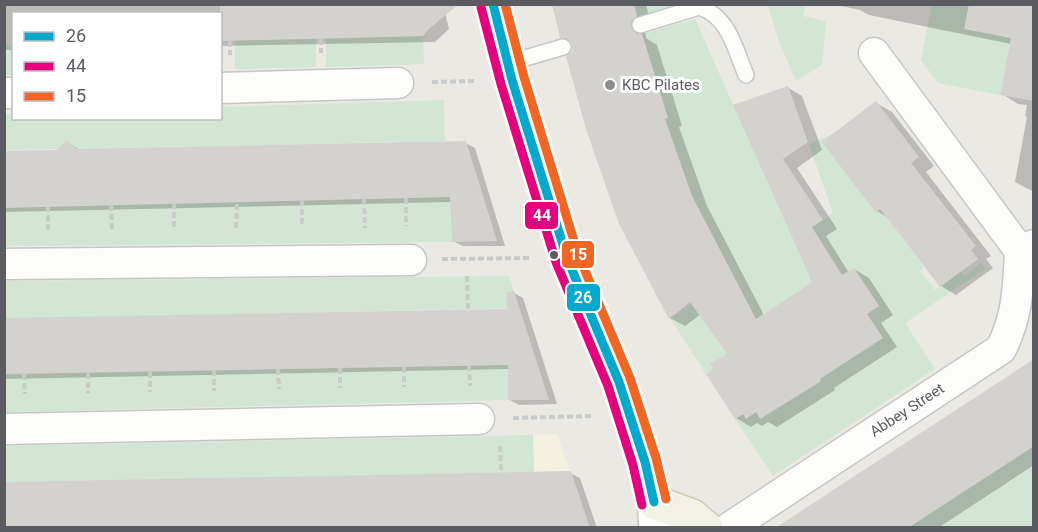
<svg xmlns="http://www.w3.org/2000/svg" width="1038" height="532" font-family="Roboto,sans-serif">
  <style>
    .commercial { fill: #f3f1dd }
    .green { fill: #d3e5d4 }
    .shadow { fill: #0003 }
    .building { fill: #d3d2cf }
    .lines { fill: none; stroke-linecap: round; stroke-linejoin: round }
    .lane-casing { stroke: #c6c6c4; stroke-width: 18 }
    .street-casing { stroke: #c6c6c4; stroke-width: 33 }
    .secondary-casing { stroke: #c7c6c5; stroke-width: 36 }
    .primary-casing { stroke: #cfccb4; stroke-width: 36 }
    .path { stroke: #c7cbc9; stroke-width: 4; stroke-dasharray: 6 3; stroke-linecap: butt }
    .lane { stroke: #fcfcfb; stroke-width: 15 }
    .street { stroke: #fcfcfb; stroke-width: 30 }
    .secondary { stroke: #fcfcfb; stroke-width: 33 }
    .primary { stroke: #f1f1e7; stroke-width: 33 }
    .bus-1-casing { stroke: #fff; stroke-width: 14 }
    .bus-2-casing { stroke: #fff; stroke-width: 14 }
    .bus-3-casing { stroke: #fff; stroke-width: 14 }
    .bus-1 { stroke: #00a9ce; stroke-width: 9 }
    .bus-2 { stroke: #e5007d; stroke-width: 9 }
    .bus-3 { stroke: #f26522; stroke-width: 9 }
    .poi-dot { fill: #8c8d8f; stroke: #fff; stroke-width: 2 }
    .bus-dot { fill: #5a5c61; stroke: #fff; stroke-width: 2 }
    .labels { text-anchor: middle; stroke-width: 6; stroke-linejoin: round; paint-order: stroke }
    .poi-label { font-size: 15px; fill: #5a5c61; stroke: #fff; text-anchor: start }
    .street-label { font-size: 15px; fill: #5a5c61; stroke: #fff }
    .line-badge { stroke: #fff; stroke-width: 2 }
    .badge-label { font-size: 16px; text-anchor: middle; font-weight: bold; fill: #fff }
  </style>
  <rect width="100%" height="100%" fill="#eae9e4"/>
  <polygon class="commercial" points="557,434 570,471 534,472 533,435"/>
  <g class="green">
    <polygon points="634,4 680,5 637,17"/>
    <polygon points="768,5 805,5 803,16 826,21 822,65 796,81 778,39"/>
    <polygon points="932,5 969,5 964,29 1011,38 1000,95 938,83 921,60"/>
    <polygon points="695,19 793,240 833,213 809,144 831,135 865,199 876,212 880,209 924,267 920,271 935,290 946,282 949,257 965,276 981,263 985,269 905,323 935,369 773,476 735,419 743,414 746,419 756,412 761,419 784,404 793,394 796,398 821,382 819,378 883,338 867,314 879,306 854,268 842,275 836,266 719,343 727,354 711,364 713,369 706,374 670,318 733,275 692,196 665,119 668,117 642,34"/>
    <polygon points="423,36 424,64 326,67 326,39"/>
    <polygon points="316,39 316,67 235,69 235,40"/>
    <rect x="5" y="45" width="8" height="30"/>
    <polygon points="444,100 445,141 75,149 70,143 63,143 59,149 5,150 4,114 13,114 14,118 220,118 221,107"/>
    <polygon points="450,197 452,242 5,246 4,207"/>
    <polygon points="509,276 519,308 5,319 4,281"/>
    <polygon points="508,365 508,400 5,412 4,375"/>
    <polygon points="533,435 534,472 5,482 4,446"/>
    <polygon points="1033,446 1033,527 908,528"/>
  </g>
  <g class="shadow">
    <polygon points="4,4 443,4 449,29 435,42 220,46 220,14 14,14 14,50 4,50"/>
    <polygon points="552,4 646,4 651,25 645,31 646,38 657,45 682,126 679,127 707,206 764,315 814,283 735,106 787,87 802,96 822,150 797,168 837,229 826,236 849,273 854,269 869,278 893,315 881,323 897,347 834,388 835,390 777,427 768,422 762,426 757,423 751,427 736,418 729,354 701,314 685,326 670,318 574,50 574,44 561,37"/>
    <polygon points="832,4 1034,4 1034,192 1015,182 1027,117 1025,116 1027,105 1018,104 1002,94 1011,44 869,15 860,10"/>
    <polygon points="876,103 892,112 934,166 926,172 991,256 986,259 993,268 956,295 941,286 888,218 877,211"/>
    <polygon points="67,142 80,150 465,143 475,148 505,246 463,246 453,241 452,202 4,212 4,152 56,152"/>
    <polygon points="514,293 523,298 557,404 519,405 510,400 509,369 4,379 4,320 508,310"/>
    <polygon points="1034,360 1034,465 938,528 792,528"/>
    <polygon points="570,473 580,478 597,528 4,528"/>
  </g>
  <g class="building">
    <polygon points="220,4 459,4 429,29 423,36 220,41"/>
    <polygon points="552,4 634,4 637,16 631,22 631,28 637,34 642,34 668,118 665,119 692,196 756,319 812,282 733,105 788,86 808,142 783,159 823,220 812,227 842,275 854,268 879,306 867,314 883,338 820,379 821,381 760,419 756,412 746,419 743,414 735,419 706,374 713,369 710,364 727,354 690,302 669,319 619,224 586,129 566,56 572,50 572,44 566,38 560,38"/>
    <polygon points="969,4 1034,4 1034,101 1000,95 1011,38 964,29"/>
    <polygon points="876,101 919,157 911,163 976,246 971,250 978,259 940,287 880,209 876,213 822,142"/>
    <polygon points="67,140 77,149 466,141 497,241 452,242 450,197 4,208 4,151 56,150"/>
    <polygon points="514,291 549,400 508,400 508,365 4,374 4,318 507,309 506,292"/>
    <polygon points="1034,359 1034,446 908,528 775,528"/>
    <polygon points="571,471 590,528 4,528 4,482"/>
  </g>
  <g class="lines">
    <defs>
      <g id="lane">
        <path d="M 640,25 L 699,7 C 729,16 735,49 746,75"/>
        <polyline points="508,63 563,47"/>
      </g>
      <g id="street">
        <polyline points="874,53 1020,251"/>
        <polyline points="220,88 398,83"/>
        <polyline points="4,93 14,93"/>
        <polyline points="4,264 411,260"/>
        <polyline points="4,429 479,419"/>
        <path d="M 729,528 L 1001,349 C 1018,315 1018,288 1020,251 L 1034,245"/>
      </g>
      <polyline id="secondary" points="654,502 656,528"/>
      <polyline id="primary" points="493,4 512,80 567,258 619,382 645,462 654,502 692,516 706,528"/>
    </defs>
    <use href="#lane" class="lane-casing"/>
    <use href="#street" class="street-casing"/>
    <use href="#secondary" class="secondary-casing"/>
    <use href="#primary" class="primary-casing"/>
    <g class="path">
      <polyline points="321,39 321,53"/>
      <polyline points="230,41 230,55"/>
      <polyline points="432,82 475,81"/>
      <polyline points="406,198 406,226"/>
      <polyline points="364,199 365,228"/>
      <polyline points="302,200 302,226"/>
      <polyline points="174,203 174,230"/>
      <polyline points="111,205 112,231"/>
      <polyline points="48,206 48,230"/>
      <polyline points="236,228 237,202"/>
      <polyline points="442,259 531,258"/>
      <polyline points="467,276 468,309"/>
      <polyline points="469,365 470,386"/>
      <polyline points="404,367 404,387"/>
      <polyline points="340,368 340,388"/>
      <polyline points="278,369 279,389"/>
      <polyline points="214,370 214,391"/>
      <polyline points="150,372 150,392"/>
      <polyline points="88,373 88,393"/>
      <polyline points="24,374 25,394"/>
      <polyline points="513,418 592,416"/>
      <polyline points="500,446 501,472"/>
    </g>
    <use href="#lane" class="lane"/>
    <use href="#street" class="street"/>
    <use href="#secondary" class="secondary"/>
    <use href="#primary" class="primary"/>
    <defs>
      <polyline id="bus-1" points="493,4 512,80 567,258 619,382 645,462 654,502"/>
      <polyline id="bus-2" points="481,7 501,84 556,262 608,386 633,465 642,505"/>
      <polyline id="bus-3" points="505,4 524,77 578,254 630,378 656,458 666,499"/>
    </defs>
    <use href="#bus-1" class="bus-1-casing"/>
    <use href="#bus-2" class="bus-2-casing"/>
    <use href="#bus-3" class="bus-3-casing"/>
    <use href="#bus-1" class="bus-1"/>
    <use href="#bus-2" class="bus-2"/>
    <use href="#bus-3" class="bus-3"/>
  </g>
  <circle class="poi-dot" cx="610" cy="85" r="6"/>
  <circle class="bus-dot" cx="554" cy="255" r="5"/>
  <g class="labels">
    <g class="poi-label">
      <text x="622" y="90">KBC Pilates</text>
    </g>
    <g class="street-label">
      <text transform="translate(907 410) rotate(-33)" y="5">Abbey Street</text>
    </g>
  </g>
  <g class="line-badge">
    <rect x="524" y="201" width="35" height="29" rx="6" fill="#e5007d"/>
    <rect x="561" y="240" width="34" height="29" rx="6" fill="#f26522"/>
    <rect x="566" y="283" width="35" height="29" rx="6" fill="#00a9ce"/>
  </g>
  <g class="badge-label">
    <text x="542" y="221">44</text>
    <text x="578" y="260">15</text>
    <text x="583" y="303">26</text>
  </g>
  <rect width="1038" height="532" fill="none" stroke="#5a5c61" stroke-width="12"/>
  <rect x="12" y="12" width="210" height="108" fill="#ffffff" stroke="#bdbec0" stroke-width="1.5"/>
  <rect x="24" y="32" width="30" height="9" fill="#00a9ce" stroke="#bdbec0" stroke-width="1.5"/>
  <text x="66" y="42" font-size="18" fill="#5a5c61">26</text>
  <rect x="24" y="62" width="30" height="9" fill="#e5007d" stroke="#bdbec0" stroke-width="1.5"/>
  <text x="66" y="72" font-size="18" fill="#5a5c61">44</text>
  <rect x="24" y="92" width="30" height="9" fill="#f26522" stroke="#bdbec0" stroke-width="1.5"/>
  <text x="66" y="102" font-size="18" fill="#5a5c61">15</text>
</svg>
